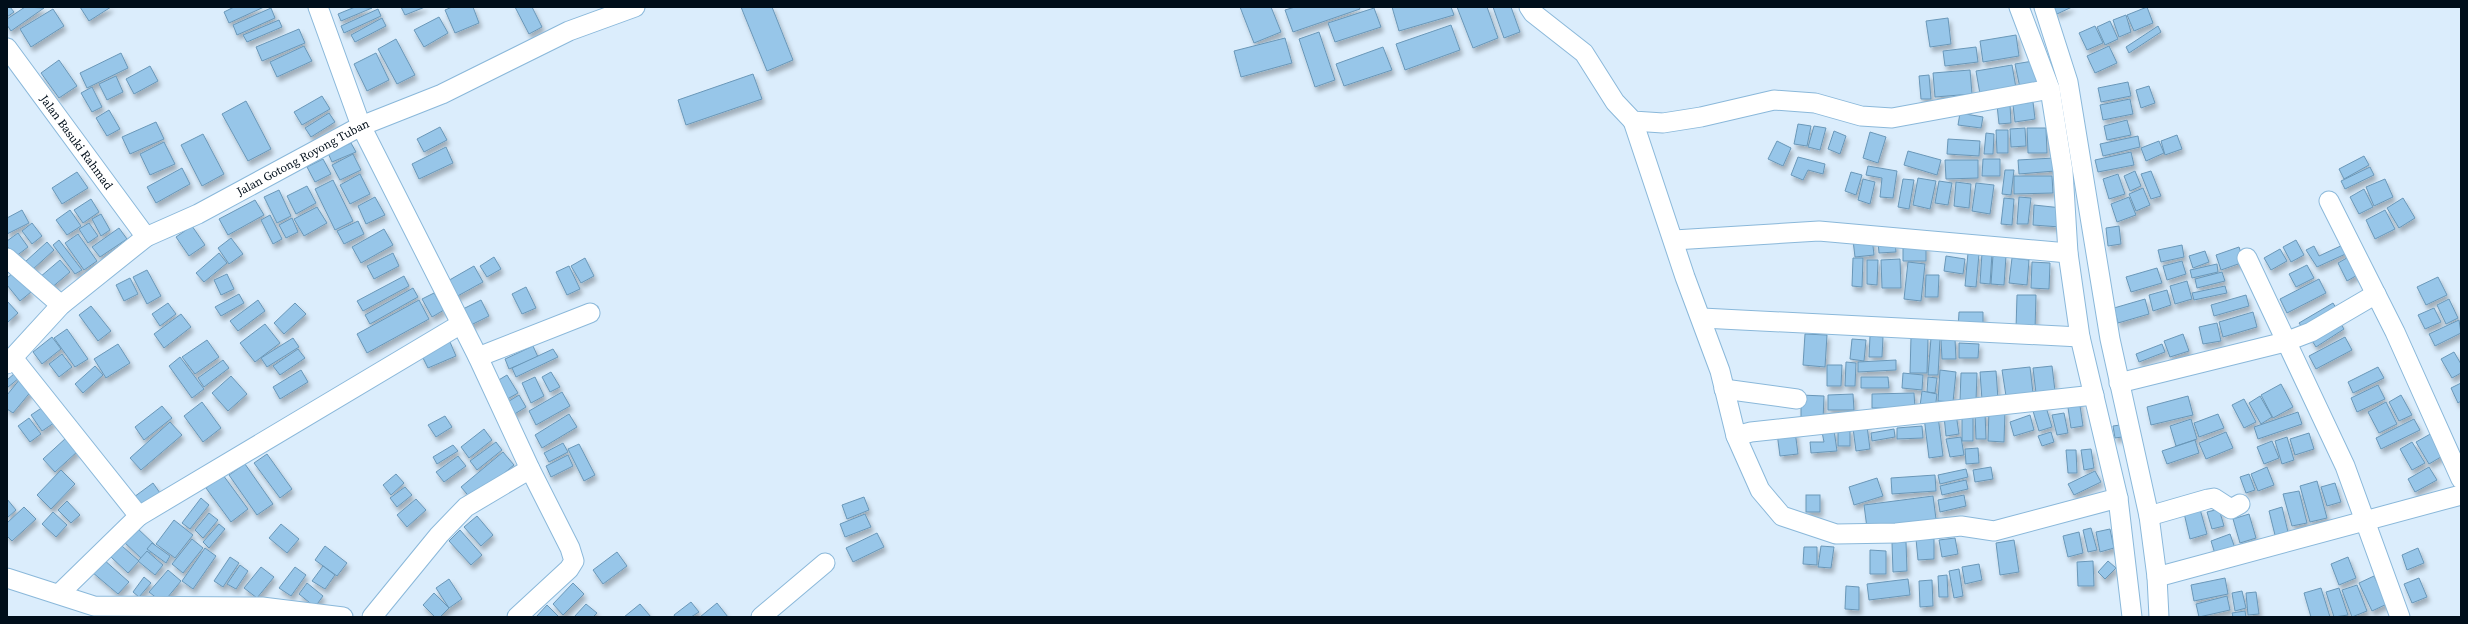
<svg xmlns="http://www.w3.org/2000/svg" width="2468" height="624" font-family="'Source Serif 4',serif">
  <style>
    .building { fill: #97c6e9; stroke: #6997b8; filter: url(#shadow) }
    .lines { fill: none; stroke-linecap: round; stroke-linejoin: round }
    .minor-casing { stroke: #8ab8da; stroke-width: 21 }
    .minor { stroke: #fff; stroke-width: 19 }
    .labels { text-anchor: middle; stroke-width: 4; stroke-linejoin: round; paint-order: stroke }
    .street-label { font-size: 12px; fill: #000e1a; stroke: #dbedfc }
  </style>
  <defs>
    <filter id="shadow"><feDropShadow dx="2.5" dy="4.5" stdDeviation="2" flood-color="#0004"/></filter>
  </defs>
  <rect width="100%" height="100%" fill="#dbedfc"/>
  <g class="building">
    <polygon points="7,7 10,7 14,12 7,17"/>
    <polygon points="25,7 44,8 11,31 7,25 7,19"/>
    <polygon points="80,7 111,7 89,21"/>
    <polygon points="234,7 264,7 229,23 224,12"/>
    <polygon points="355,7 372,8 341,21 338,14"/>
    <polygon points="401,7 425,7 405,15"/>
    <polygon points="452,7 473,7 479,23 455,33 445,10"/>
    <polygon points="515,7 532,7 542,27 529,34"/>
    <polygon points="741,7 772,7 793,60 767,71"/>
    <polygon points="1240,7 1271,7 1281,32 1254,43"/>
    <polygon points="1295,7 1359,7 1360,9 1293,32 1285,10"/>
    <polygon points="1392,7 1451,7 1454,15 1399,31"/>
    <polygon points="1457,7 1487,7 1498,38 1473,48"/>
    <polygon points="1493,7 1511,7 1520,32 1504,38"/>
    <polygon points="2054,7 2072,7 2057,14"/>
    <polygon points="2147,7 2153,23 2134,31 2127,15"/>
    <polygon points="271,8 275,18 237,35 233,25"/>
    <polygon points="1374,8 1381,27 1335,42 1328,23"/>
    <polygon points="53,9 64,26 31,47 20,29"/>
    <polygon points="378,9 381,16 344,33 341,26"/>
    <polygon points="2126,15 2131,32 2119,37 2113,20"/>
    <polygon points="439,17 448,33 424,47 414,30"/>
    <polygon points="382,18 386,26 355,42 351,35"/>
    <polygon points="1948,18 1951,44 1930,47 1926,21"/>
    <polygon points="279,20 282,27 247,42 243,35"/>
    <polygon points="2110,21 2118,39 2105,45 2097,27"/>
    <polygon points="1451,25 1460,50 1405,70 1396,44"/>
    <polygon points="2095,26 2103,43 2087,50 2079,33"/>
    <polygon points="2158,26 2161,32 2129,53 2126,47"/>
    <polygon points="299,29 305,43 262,61 256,47"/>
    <polygon points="1319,32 1335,80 1315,87 1299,39"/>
    <polygon points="2016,35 2019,56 1983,62 1980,41"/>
    <polygon points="1285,38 1292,63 1241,77 1234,51"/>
    <polygon points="396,39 415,75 397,84 378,49"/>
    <polygon points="304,46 312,61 277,77 270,62"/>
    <polygon points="2109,46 2117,63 2095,73 2087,56"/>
    <polygon points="1383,47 1392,70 1344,86 1336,64"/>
    <polygon points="1976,47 1978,62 1945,66 1943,51"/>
    <polygon points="121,53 128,68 87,88 80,73"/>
    <polygon points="376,53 389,80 367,91 354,64"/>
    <polygon points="59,60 77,86 59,98 41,73"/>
    <polygon points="2033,61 2038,85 2020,88 2015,64"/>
    <polygon points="2012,65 2016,88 1980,94 1976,71"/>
    <polygon points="150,66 158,81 134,94 126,79"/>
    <polygon points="1970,70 1972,94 1935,97 1933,73"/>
    <polygon points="753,74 762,99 686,125 678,100"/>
    <polygon points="1929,75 1931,99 1921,99 1919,76"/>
    <polygon points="116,76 123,92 107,100 99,84"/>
    <polygon points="2128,82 2131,96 2101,102 2098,88"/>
    <polygon points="2149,86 2155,103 2141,108 2136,90"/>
    <polygon points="92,87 102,107 92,112 81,93"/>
    <polygon points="322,96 330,109 302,125 294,112"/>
    <polygon points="2130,99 2133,114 2103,120 2100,105"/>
    <polygon points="246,101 271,149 248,161 222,114"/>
    <polygon points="2033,102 2035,119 2015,122 2013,105"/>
    <polygon points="2010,104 2011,123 1999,124 1997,105"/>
    <polygon points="109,110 120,129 107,136 96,118"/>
    <polygon points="329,113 335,122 311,137 305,128"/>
    <polygon points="1960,113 1983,117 1981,128 1958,125"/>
    <polygon points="2127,120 2131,135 2107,140 2104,126"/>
    <polygon points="156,122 164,139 130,154 122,137"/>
    <polygon points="1798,124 1811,126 1807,146 1794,144"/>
    <polygon points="1814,126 1826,128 1820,150 1808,147"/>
    <polygon points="440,127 447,140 424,152 417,139"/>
    <polygon points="2025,128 2026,146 2011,147 2010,129"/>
    <polygon points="2027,128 2046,128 2047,153 2028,153"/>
    <polygon points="1996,130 2008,130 2008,153 1997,153"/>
    <polygon points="1834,131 1846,136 1840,154 1828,149"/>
    <polygon points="1870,132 1886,137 1878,163 1863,158"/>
    <polygon points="1986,133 1994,134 1993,154 1984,154"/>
    <polygon points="203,134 224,174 202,186 181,145"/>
    <polygon points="2177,135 2182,149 2165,155 2161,141"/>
    <polygon points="2138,136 2140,147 2103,156 2100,144"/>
    <polygon points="1948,139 1980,141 1979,156 1947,154"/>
    <polygon points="1777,141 1791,148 1783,166 1768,159"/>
    <polygon points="2159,141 2164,153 2146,161 2141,148"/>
    <polygon points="164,142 175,164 150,175 140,154"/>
    <polygon points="351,143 356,152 332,162 328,153"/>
    <polygon points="446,147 453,163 419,179 412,164"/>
    <polygon points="1908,151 1941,160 1937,175 1904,165"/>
    <polygon points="2131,152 2134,165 2098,172 2095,160"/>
    <polygon points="353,154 361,170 340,180 332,165"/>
    <polygon points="2364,156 2369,165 2344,179 2339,169"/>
    <polygon points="1798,157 1825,164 1823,174 1808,170 1803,180 1791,175"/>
    <polygon points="2054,158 2055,171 2019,174 2018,160"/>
    <polygon points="323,159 331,174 315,182 307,167"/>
    <polygon points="1983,159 2000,159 2000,176 1982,176"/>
    <polygon points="1945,160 1978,160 1978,178 1946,179"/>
    <polygon points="1868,166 1897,171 1893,198 1880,197 1882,178 1866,175"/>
    <polygon points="2370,167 2374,175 2345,189 2341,181"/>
    <polygon points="182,168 190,184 156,203 147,187"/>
    <polygon points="2005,170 2014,170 2011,195 2002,194"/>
    <polygon points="2135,171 2141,186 2130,191 2124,176"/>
    <polygon points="2151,171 2161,196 2151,199 2141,174"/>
    <polygon points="77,172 88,188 62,204 52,188"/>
    <polygon points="1851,172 1862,175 1856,195 1845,191"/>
    <polygon points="360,174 370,194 350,204 340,185"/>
    <polygon points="2118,174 2125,194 2109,199 2103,179"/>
    <polygon points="2014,176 2052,176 2053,193 2014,194"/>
    <polygon points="1918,178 1936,181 1930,209 1913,205"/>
    <polygon points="1863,179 1875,182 1870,204 1858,200"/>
    <polygon points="1903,179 1914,180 1909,209 1898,207"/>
    <polygon points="2385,179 2393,197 2374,206 2366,187"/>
    <polygon points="333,180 353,221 335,230 315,189"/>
    <polygon points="1939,181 1952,183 1948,205 1935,203"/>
    <polygon points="1956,182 1971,184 1969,208 1954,206"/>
    <polygon points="1976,183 1994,185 1990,214 1972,211"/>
    <polygon points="307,186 316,203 296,214 287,196"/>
    <polygon points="2143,188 2150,205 2136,211 2129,194"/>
    <polygon points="2364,189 2373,207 2359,214 2350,197"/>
    <polygon points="279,190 291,216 277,223 264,197"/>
    <polygon points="375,197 385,215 366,224 358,206"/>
    <polygon points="2019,197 2031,198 2028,224 2017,224"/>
    <polygon points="2129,197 2136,215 2117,222 2111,204"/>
    <polygon points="2004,198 2014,199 2012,225 2001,224"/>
    <polygon points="2403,198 2415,218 2399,228 2387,208"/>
    <polygon points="91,199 99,212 83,223 74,210"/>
    <polygon points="255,200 264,215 228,235 219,219"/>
    <polygon points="2034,205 2062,208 2060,227 2033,225"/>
    <polygon points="317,207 327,223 304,236 294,219"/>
    <polygon points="22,210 29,223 7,234 7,218"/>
    <polygon points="70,210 81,226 67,235 56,220"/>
    <polygon points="2385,210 2395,229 2375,239 2366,220"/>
    <polygon points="101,214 110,230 101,236 92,219"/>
    <polygon points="270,215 282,239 273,244 261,220"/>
    <polygon points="292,218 298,232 286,238 279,225"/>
    <polygon points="358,221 364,234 344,244 337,231"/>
    <polygon points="32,223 42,236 32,244 22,231"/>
    <polygon points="89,223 98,236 88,243 79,229"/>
    <polygon points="192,226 205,245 189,256 176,237"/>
    <polygon points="2119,226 2121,244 2108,246 2106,228"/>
    <polygon points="119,228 127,239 100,257 92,247"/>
    <polygon points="384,229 393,245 361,263 352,247"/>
    <polygon points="18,233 28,247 15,257 7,246 7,241"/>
    <polygon points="78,234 97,261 84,270 65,243"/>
    <polygon points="1872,237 1874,255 1855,257 1853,240"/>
    <polygon points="231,238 243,254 229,264 218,248"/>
    <polygon points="59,240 82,270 75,274 53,245"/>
    <polygon points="2296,240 2304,255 2291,262 2283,247"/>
    <polygon points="1895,241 1896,252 1879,253 1878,242"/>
    <polygon points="47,242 54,250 32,270 25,262"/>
    <polygon points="1903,244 1926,245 1926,261 1903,261"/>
    <polygon points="2345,244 2350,252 2317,267 2306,250 2314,246 2319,256"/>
    <polygon points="2182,245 2184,257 2161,262 2158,250"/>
    <polygon points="2239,247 2244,262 2221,270 2216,255"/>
    <polygon points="2280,249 2287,261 2271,270 2264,258"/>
    <polygon points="2205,251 2209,262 2193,268 2189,256"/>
    <polygon points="219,253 227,263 204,282 196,273"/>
    <polygon points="393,253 399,266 374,279 367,266"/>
    <polygon points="1968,253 1979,254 1976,287 1965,286"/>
    <polygon points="1982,253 1992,254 1990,284 1980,283"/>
    <polygon points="1993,255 2006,256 2004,285 1991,284"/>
    <polygon points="2352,255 2361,273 2347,281 2338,263"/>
    <polygon points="1946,256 1965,259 1963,274 1944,271"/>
    <polygon points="494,257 501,269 487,277 480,266"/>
    <polygon points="585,258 594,276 581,283 571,266"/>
    <polygon points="1853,258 1863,258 1862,287 1852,286"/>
    <polygon points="2012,258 2029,260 2027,285 2009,283"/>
    <polygon points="1900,259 1901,288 1882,288 1881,260"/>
    <polygon points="60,260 70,272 50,289 40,277"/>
    <polygon points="1867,260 1878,260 1877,285 1867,284"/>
    <polygon points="2182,261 2186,274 2167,280 2163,266"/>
    <polygon points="1908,262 1925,264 1921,301 1904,299"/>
    <polygon points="2032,262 2050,263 2049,289 2031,288"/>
    <polygon points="2217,264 2218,272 2192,278 2190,270"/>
    <polygon points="2307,265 2314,278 2296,287 2289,274"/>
    <polygon points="474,266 483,282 454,298 446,282"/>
    <polygon points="569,266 580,289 567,295 556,272"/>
    <polygon points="2157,268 2162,283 2131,292 2126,277"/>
    <polygon points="147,270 161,296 147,304 133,277"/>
    <polygon points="14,272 31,292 20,301 7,285 7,278"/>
    <polygon points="2222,272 2225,281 2197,288 2195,279"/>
    <polygon points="227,274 234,289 221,295 214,280"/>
    <polygon points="1926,275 1939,275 1938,297 1925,297"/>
    <polygon points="404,276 409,286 363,311 357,301"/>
    <polygon points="2438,277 2447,295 2426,305 2417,287"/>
    <polygon points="130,278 138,294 124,301 116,285"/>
    <polygon points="2319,279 2326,293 2287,313 2280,299"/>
    <polygon points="2187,281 2192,299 2175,304 2170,286"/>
    <polygon points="2225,286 2227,293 2194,300 2192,293"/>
    <polygon points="526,287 536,308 522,314 512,294"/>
    <polygon points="413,288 418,297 370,324 365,315"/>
    <polygon points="2167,290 2171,305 2153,311 2149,295"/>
    <polygon points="434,293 444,310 432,317 422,299"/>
    <polygon points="239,294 244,303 221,316 215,307"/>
    <polygon points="2017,295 2036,295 2035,330 2016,329"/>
    <polygon points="2246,295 2249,306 2214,316 2211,305"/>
    <polygon points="2145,299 2149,314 2118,323 2114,308"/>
    <polygon points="2449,299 2458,318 2446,324 2437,305"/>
    <polygon points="258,300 265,311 238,331 230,321"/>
    <polygon points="419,300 429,319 367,353 357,334"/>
    <polygon points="481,300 489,316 469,326 461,310"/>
    <polygon points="7,301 18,313 7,323"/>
    <polygon points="168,303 176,314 160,326 152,314"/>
    <polygon points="295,303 306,314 284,334 274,323"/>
    <polygon points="2333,303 2339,313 2305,332 2299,323"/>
    <polygon points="91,306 111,331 98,341 79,315"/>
    <polygon points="2434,308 2441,322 2425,329 2418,315"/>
    <polygon points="1959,312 1983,312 1983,331 1958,330"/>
    <polygon points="2253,312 2257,327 2223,337 2219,322"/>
    <polygon points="181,314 191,327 164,348 154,334"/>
    <polygon points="2337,318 2344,329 2316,347 2309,336"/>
    <polygon points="2459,320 2461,333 2435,346 2429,334"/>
    <polygon points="2217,323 2221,341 2203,344 2199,327"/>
    <polygon points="265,324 280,343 255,362 240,343"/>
    <polygon points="67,329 88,359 75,367 54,338"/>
    <polygon points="1805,334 1827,335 1825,367 1803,365"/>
    <polygon points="2183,334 2189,351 2170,357 2164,341"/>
    <polygon points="1870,336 1883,337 1882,357 1869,357"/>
    <polygon points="52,337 61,349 42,364 33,352"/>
    <polygon points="1911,337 1928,338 1927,373 1910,373"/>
    <polygon points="2345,337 2352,350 2316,369 2309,356"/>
    <polygon points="293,338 299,347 267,367 261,358"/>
    <polygon points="1931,338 1940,339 1938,375 1928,375"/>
    <polygon points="1852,339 1866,340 1864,361 1850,359"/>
    <polygon points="1955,339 1956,359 1942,359 1941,340"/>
    <polygon points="207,340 219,357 195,374 182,357"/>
    <polygon points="450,342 456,356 428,368 421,354"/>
    <polygon points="1959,343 1979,344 1978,358 1959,358"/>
    <polygon points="118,344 130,363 106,378 94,359"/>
    <polygon points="2162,344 2165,352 2139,362 2136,354"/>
    <polygon points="533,346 538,357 509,369 505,359"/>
    <polygon points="298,349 305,358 280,375 273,366"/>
    <polygon points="553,349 558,357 516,377 512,368"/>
    <polygon points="2454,352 2461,364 2461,373 2452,378 2441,359"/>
    <polygon points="62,354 72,367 59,377 49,364"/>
    <polygon points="180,357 204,389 192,398 169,366"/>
    <polygon points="223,360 229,368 204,387 198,378"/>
    <polygon points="1896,360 1896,370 1858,372 1858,362"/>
    <polygon points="1846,362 1856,363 1855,386 1845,386"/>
    <polygon points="1827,365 1842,365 1841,386 1827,386"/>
    <polygon points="95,366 103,375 83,393 75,384"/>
    <polygon points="2052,366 2055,391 2036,393 2033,368"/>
    <polygon points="2030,367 2033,393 2006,396 2002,370"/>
    <polygon points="2378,367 2384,378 2353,393 2348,382"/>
    <polygon points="301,370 308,382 280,399 273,387"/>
    <polygon points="1940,370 1956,372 1953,402 1938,401"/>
    <polygon points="1996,371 1998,399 1982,400 1980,372"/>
    <polygon points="551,372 560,387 550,392 542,377"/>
    <polygon points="15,373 19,378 7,388 7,380"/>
    <polygon points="1903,373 1923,375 1922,390 1902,388"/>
    <polygon points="1961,373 1977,373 1976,401 1960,401"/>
    <polygon points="507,375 518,393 502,402 492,384"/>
    <polygon points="231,376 247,394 228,411 212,393"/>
    <polygon points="535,377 544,396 531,403 522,383"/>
    <polygon points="1861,377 1888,377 1889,388 1861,388"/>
    <polygon points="1928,377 1937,378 1935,393 1927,392"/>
    <polygon points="20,379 33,389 13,413 7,409 7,395"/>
    <polygon points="2461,383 2461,401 2458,403 2451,388"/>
    <polygon points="2281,384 2293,407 2273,418 2261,395"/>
    <polygon points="2378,385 2385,399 2357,412 2351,398"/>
    <polygon points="1922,391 1937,394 1935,409 1920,406"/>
    <polygon points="562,392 570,406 536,425 529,411"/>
    <polygon points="1914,393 1915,408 1872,408 1872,394"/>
    <polygon points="1853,394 1854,410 1828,410 1828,395"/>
    <polygon points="519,395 526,407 513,415 506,403"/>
    <polygon points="1801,395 1824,396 1823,420 1801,420"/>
    <polygon points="2401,395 2412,415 2399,421 2389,402"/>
    <polygon points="2188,396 2193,415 2151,425 2147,407"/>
    <polygon points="2260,396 2272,417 2261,424 2249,403"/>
    <polygon points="2079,399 2083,426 2071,428 2067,401"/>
    <polygon points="2244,399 2256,422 2244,428 2232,405"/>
    <polygon points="202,402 221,428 203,442 184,416"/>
    <polygon points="2386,402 2397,424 2379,433 2368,412"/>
    <polygon points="162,406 172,418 144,440 135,427"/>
    <polygon points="43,407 54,423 42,431 31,415"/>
    <polygon points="2046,407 2052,427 2039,431 2033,411"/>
    <polygon points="1989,409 2005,410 2004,442 1988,441"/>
    <polygon points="1985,412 1986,439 1976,439 1975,413"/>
    <polygon points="2298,412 2302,424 2258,439 2254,427"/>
    <polygon points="1973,413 1973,441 1962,441 1962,414"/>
    <polygon points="2064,413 2068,433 2057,435 2052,415"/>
    <polygon points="569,414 577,427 542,448 535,435"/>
    <polygon points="1956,414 1959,434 1946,436 1944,416"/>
    <polygon points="2218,414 2224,428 2199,437 2194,423"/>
    <polygon points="2030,415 2034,430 2014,436 2010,422"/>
    <polygon points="445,416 452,427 436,437 428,425"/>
    <polygon points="1938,416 1943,456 1929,458 1924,417"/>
    <polygon points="29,418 41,434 30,442 18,426"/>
    <polygon points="2191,419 2197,439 2176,446 2170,426"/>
    <polygon points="2414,419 2420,430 2381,449 2376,438"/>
    <polygon points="170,422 182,435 141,470 130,458"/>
    <polygon points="2120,425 2122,437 2115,438 2113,426"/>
    <polygon points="1867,426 1870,449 1856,451 1853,428"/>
    <polygon points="1922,426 1923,438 1897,439 1897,428"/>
    <polygon points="484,429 492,440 469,458 461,447"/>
    <rect x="1838" y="429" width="12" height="17"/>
    <polygon points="1894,429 1895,437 1872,441 1871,433"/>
    <polygon points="1834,430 1837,451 1811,453 1810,442 1824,442 1822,432"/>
    <polygon points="1795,431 1798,454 1780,456 1777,433"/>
    <polygon points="2051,432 2054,442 2042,446 2038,436"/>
    <polygon points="2226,432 2233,448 2206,459 2199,443"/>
    <polygon points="2434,432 2446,454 2429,464 2416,442"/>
    <polygon points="2309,433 2314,449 2295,455 2290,439"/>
    <polygon points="1961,437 1964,455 1950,457 1946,439"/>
    <polygon points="2287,437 2294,460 2282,464 2275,441"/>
    <polygon points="66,438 78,451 55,472 43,459"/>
    <polygon points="2195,440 2199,453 2167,464 2162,451"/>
    <polygon points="2272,441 2279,458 2264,464 2257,447"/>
    <polygon points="496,442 502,450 477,470 470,461"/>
    <polygon points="2412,442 2425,463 2412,470 2400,449"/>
    <polygon points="563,443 568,452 549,462 544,453"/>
    <polygon points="579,444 595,475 584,481 568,449"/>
    <polygon points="453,445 458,451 437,464 433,457"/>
    <polygon points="1978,448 1979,463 1966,464 1965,449"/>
    <polygon points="2091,449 2094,468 2084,470 2081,450"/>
    <polygon points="2066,450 2076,450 2077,473 2068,473"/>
    <polygon points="503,452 514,465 472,500 461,487"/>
    <polygon points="267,454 292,489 280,498 254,463"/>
    <polygon points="568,455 573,466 551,477 546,466"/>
    <polygon points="458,456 466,466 444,482 436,472"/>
    <polygon points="245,464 273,504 257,515 229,475"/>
    <polygon points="1991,467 1993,479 1975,482 1973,470"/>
    <polygon points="2267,467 2274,485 2258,491 2251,474"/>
    <polygon points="2429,467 2437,480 2415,492 2408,479"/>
    <polygon points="1966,469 1968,477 1940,484 1938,475"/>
    <polygon points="61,470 75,484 51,509 37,495"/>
    <polygon points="2095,471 2101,482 2074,495 2068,484"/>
    <polygon points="396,474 404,483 391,495 383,485"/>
    <polygon points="2249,474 2255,490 2246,493 2240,477"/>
    <polygon points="223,475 248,509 231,522 206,488"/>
    <polygon points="1935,475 1936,491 1892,494 1891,478"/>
    <polygon points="1877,478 1883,496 1854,505 1849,487"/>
    <polygon points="1966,480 1968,489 1942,495 1940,486"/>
    <polygon points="2317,481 2327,518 2310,522 2300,486"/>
    <polygon points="153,483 160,493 142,507 134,497"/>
    <polygon points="2335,483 2341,502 2327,506 2321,487"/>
    <polygon points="405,487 412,495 397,507 390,498"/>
    <polygon points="2299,491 2307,523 2292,526 2283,494"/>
    <rect x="1806" y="495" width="14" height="17"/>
    <polygon points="1964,495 1966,506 1940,512 1938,500"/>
    <polygon points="1933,496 1936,519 1867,528 1864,505"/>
    <polygon points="864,497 869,510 847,519 842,505"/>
    <polygon points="201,498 209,505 190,529 182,523"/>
    <polygon points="7,499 16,510 7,518"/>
    <polygon points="416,499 426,510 407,527 397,515"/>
    <polygon points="67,501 80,515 71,523 58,510"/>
    <polygon points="24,507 36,519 12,541 7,536 7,523"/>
    <polygon points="2282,507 2288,532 2275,535 2269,511"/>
    <polygon points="2200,509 2207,534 2190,539 2184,513"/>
    <polygon points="2219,509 2224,526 2212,529 2207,512"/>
    <polygon points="53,512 67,525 56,537 42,524"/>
    <polygon points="209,513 218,520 203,538 195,530"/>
    <polygon points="865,514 871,527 845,537 840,524"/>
    <polygon points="2249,514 2256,538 2240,543 2233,519"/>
    <polygon points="477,516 493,535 481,546 464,527"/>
    <polygon points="174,520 193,535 175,558 156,544"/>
    <polygon points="219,524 225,529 209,548 203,542"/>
    <polygon points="281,524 299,539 287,553 269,538"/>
    <polygon points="136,527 156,546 143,560 123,541"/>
    <polygon points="2091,528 2097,550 2088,552 2083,530"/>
    <polygon points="2110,529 2114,548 2100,552 2096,532"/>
    <polygon points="460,530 482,555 471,565 449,541"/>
    <polygon points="2079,532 2083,553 2068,557 2063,536"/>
    <polygon points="877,533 884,547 853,562 846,548"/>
    <polygon points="2230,534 2236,551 2216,557 2211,541"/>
    <polygon points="1955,538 1958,554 1942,557 1939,540"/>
    <polygon points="192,539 203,548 183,573 172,564"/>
    <polygon points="1916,539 1934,539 1934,559 1918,560"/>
    <polygon points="2014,540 2019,572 2000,575 1996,543"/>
    <polygon points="1906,542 1907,571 1893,572 1892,543"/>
    <polygon points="152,543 170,556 166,563 147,549"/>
    <polygon points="122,546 139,561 128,573 111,557"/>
    <polygon points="325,546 347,563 337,576 315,560"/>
    <polygon points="1821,546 1834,547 1831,568 1818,567"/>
    <polygon points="1804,547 1817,547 1817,565 1803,564"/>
    <polygon points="205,548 216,556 193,589 182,581"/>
    <polygon points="2418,548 2424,563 2407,570 2402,555"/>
    <polygon points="1870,550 1886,551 1886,574 1870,574"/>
    <polygon points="147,551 163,565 155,575 138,561"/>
    <polygon points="617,552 627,566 603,584 593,570"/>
    <polygon points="230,557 239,563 223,587 214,581"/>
    <polygon points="2348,557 2356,578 2339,585 2331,564"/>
    <polygon points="103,559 129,582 118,594 92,572"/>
    <polygon points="2093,561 2094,586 2078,586 2077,562"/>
    <polygon points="2108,561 2116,568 2105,579 2098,572"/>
    <polygon points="1979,564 1982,580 1965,584 1962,567"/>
    <polygon points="240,565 248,571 236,589 227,584"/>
    <polygon points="323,566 335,575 325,589 312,581"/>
    <polygon points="261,567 274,577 257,598 244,588"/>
    <polygon points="295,567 306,575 291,596 279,588"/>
    <polygon points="1959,569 1963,596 1954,598 1949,571"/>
    <polygon points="168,570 181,581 163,603 149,592"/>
    <polygon points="1947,575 1948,597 1939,597 1938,576"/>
    <polygon points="2374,576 2387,604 2372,611 2359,583"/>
    <polygon points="144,577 151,583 139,597 133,592"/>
    <polygon points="2225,578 2228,594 2194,601 2191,585"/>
    <polygon points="2419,578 2427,597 2412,603 2404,584"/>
    <polygon points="449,579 462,599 449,608 436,588"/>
    <polygon points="1908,579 1910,595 1869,600 1867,584"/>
    <polygon points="1932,580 1933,606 1920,607 1919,581"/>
    <polygon points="307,583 323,596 315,607 299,594"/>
    <polygon points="573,583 584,594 563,615 553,604"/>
    <polygon points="2357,585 2367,611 2352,617 2342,590"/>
    <polygon points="1846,586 1859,587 1859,610 1845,609"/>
    <polygon points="2321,588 2330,617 2311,617 2304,593"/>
    <polygon points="2339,588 2348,615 2334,617 2326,592"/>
    <polygon points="2242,591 2246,608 2235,611 2232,593"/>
    <polygon points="2256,592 2259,614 2248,615 2246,593"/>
    <polygon points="434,593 449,608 440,617 435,617 423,605"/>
    <polygon points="2227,596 2230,610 2199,617 2196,604"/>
    <polygon points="691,602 699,612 691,617 675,617 674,615"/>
    <polygon points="717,603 728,617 700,617"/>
    <polygon points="586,604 597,613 593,617 574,617"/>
    <polygon points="640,604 651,617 624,617"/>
    <polygon points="547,605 559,617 536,617"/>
    <polygon points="2245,611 2246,617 2233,617 2232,613"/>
  </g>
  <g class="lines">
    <defs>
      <g id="minor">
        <polyline points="318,7 361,126 478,357 530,469 570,548 574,561 569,569 517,617"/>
        <polyline points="1529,7 1533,13 1584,53 1615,102 1633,121 1663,123 1701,117 1774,100 1815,103 1861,116 1892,118 2050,89"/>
        <polyline points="2019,7 2050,89 2063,171 2068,253 2080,337 2118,498 2132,617"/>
        <polyline points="2044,7 2068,82 2110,339 2149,516 2157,577 2159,617"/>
        <path id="s1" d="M 7,48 L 146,237"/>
        <polyline points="1633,121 1685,277 1720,371 1736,436 1751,432 2094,395"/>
        <polyline points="2329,201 2395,332 2461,479"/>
        <polyline points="1674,240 1819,231 2068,253"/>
        <polyline points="7,258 61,305"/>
        <polyline points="2247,258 2345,466 2400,617"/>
        <polyline points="1702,318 2080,337"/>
        <polyline points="478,357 590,313"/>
        <polyline points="13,358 139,516"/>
        <path id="s2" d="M 7,364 L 61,305 L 146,237 L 198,214 L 361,126 L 442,94 L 569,31 L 635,7"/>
        <polyline points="2119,383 2285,342 2311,332 2376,294"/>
        <polyline points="1724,389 1797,399"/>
        <polyline points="1736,436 1760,490 1782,516 1836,534 1896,533 1961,526 1994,531 2118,498"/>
        <polyline points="2149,516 2208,499 2214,498 2231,509 2240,504"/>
        <polyline points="2157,577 2461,495"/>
        <polyline points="7,578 94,606 262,607 343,617"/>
        <polyline points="60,593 139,516 461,324"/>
        <polyline points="372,617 439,535 466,507 530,469"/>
        <polyline points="761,617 825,563"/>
      </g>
    </defs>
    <use href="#minor" class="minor-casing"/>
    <use href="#minor" class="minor"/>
  </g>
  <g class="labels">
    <g class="street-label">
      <text dy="4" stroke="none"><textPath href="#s1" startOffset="117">Jalan Basuki Rahmad</textPath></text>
      <text dy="4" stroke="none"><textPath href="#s2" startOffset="365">Jalan Gotong Royong Tuban</textPath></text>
    </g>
  </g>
  <rect width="2468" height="624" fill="none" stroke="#000e1a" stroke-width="16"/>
</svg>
